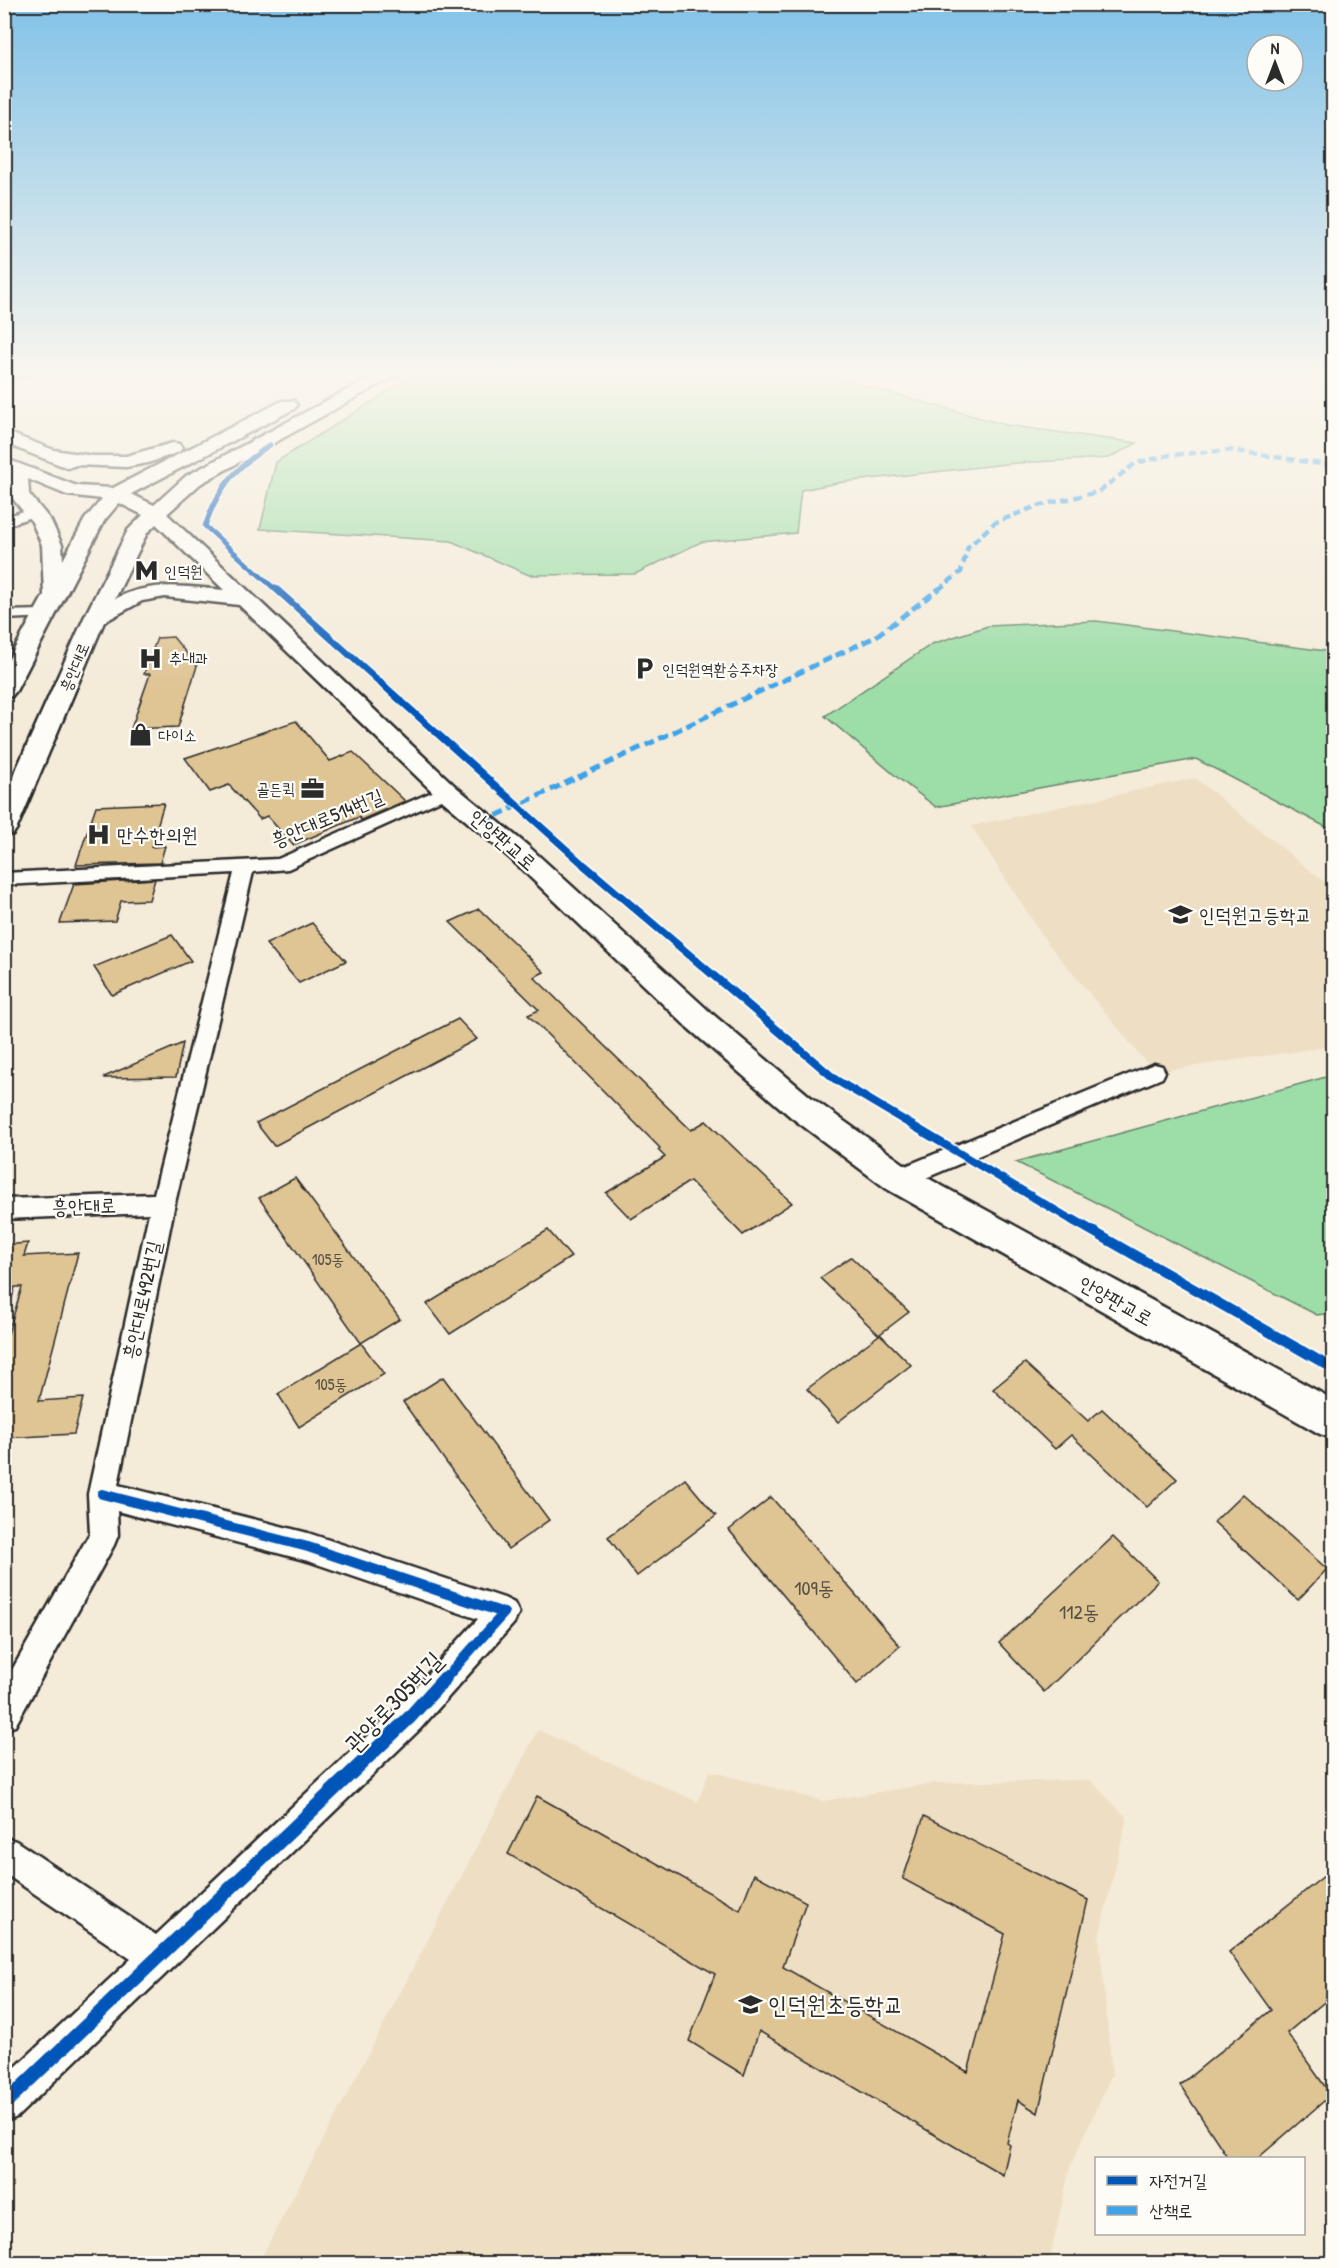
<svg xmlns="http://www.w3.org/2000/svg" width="1338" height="2268" font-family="'Patrick Hand','Poor Story',sans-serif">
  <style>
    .built { fill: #eedfc4 }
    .green { fill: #9ddda7; stroke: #648469; stroke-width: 1.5 }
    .building { fill: #dfc494; stroke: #2b2b2b; stroke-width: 1.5 }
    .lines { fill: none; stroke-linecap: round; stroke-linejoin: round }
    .service-casing { stroke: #2b2b2b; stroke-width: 4 }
    .minor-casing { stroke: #2b2b2b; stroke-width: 5 }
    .primary-casing { stroke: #2b2b2b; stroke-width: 5 }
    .service { fill: #fdfcf7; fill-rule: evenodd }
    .minor { fill: #fdfcf7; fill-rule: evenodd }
    .primary { fill: #fdfcf7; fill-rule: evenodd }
    .quiet-far1 { stroke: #3ea3eb; stroke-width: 4.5; stroke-dasharray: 8 4.5; stroke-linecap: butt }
    .quiet { stroke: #3ea3eb; stroke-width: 5; stroke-dasharray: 10 5; stroke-linecap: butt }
    .cycleway-far4-casing { stroke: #fdfcf7; stroke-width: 8 }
    .cycleway-far3-casing { stroke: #fdfcf7; stroke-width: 10 }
    .cycleway-far2-casing { stroke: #fdfcf7; stroke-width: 12 }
    .cycleway-far1-casing { stroke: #fdfcf7; stroke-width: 14 }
    .cycleway-casing { stroke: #fdfcf7; stroke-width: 18 }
    .cycleway-far4 { stroke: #0057b8; stroke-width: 5 }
    .cycleway-far3 { stroke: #0057b8; stroke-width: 7 }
    .cycleway-far2 { stroke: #0057b8; stroke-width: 8 }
    .cycleway-far1 { stroke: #0057b8; stroke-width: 10 }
    .cycleway { stroke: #0057b8; stroke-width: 14 }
    .labels { text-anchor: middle; stroke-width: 4.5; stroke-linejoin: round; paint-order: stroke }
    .far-poi-label { font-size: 16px; fill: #2b2b2b; stroke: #fdfcf7; text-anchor: start }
    .far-street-label { font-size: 16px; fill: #2b2b2b; stroke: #fdfcf7 }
    .number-label { font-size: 16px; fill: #585145 }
    .street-label { font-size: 20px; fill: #2b2b2b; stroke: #fdfcf7 }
    .poi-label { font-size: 20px; fill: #2b2b2b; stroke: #fdfcf7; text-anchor: start }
    .near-number-label { font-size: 20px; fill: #585145 }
    .near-street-label { font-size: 24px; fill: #2b2b2b; stroke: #fdfcf7 }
    .near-poi-label { font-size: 24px; fill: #2b2b2b; stroke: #fdfcf7; text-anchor: start }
  </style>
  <rect width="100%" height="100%" fill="#f4ebd9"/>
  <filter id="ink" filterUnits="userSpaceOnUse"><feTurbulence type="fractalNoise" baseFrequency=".0167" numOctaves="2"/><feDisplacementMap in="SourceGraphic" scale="12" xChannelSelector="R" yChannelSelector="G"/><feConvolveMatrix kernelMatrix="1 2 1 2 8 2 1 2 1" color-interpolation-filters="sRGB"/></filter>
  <g filter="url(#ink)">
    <g class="built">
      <polygon points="1195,778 1333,889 1333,1046 1154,1072 1046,941 971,826"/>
      <polygon points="538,1730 698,1802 709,1771 823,1801 936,1783 1090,1780 1127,1818 1099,1937 1112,2074 1070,2167 1049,2263 258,2264"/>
    </g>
    <g class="green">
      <polygon points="822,374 1006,425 1137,443 1109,458 1016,463 843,482 801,490 796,533 701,542 635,574 529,575 451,541 260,529 276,462 414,375"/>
      <polygon points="1096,621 1333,652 1333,828 1326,827 1196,759 936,807 898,778 825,716 932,644 988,626"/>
      <polygon points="1333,1075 1333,1313 1317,1315 1016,1162"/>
    </g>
    <g class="building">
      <polygon points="173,637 197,666 178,727 131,729 150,674 144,674 157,638"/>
      <polygon points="296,721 330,761 353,752 405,801 361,820 359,817 293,845 267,816 260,819 229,785 210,792 185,758"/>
      <polygon points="164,803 151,847 165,846 160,863 76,865 96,806"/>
      <polygon points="155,879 149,900 121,901 115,921 60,923 74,884"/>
      <polygon points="479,909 544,972 534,977 691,1130 706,1121 792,1203 743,1235 690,1181 631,1219 606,1193 665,1157 658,1150 660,1148 528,1015 539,1010 450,922"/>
      <polygon points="312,923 346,961 299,983 266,944"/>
      <polygon points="172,935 191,961 112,995 94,967"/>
      <polygon points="458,1019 477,1039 274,1146 256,1123"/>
      <polygon points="183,1043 176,1077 104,1078 104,1077"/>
      <polygon points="295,1178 400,1319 361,1343 259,1198"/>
      <polygon points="548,1230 571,1257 450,1334 427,1304"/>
      <polygon points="28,1243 24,1256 78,1253 39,1401 83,1398 74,1434 4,1438 4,1347 22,1287 15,1287 10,1305 4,1304 4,1245"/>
      <polygon points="851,1257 909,1312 880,1334 911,1365 838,1422 807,1389 879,1335 820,1278"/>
      <polygon points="361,1343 384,1374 299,1427 278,1394"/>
      <polygon points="1025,1363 1088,1421 1102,1409 1177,1479 1147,1507 1071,1435 1055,1449 993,1389"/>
      <polygon points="443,1377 549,1520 508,1549 403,1402"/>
      <polygon points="685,1479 716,1516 637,1576 608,1537"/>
      <polygon points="1243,1494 1327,1569 1298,1600 1214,1522"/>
      <polygon points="771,1497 900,1646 857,1684 729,1530"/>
      <polygon points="1113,1537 1158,1581 1044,1692 999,1643"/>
      <polygon points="537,1796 740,1910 754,1874 806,1902 783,1967 968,2072 1005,1934 903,1879 924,1816 1088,1900 1038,2113 1018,2100 1007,2143 1010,2145 1003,2175 759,2031 744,2075 689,2041 715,1974 508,1854"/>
      <polygon points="1334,1868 1334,1994 1287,2033 1331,2095 1258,2158 1228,2158 1180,2085 1271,2010 1229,1952"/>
    </g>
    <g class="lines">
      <defs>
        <polygon id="service" points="16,374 31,374 4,380 4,376"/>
        <g id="minor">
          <polygon points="34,507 39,508 41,511 39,514 4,527 4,518"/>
          <polygon points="44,610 51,614 49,617 4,619 4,611"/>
          <polygon points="446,786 452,787 455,791 452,795 288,869 253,872 175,1203 118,1485 308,1533 504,1598 514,1603 519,1613 514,1623 420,1729 17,2117 4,2122 4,2078 131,1959 4,1873 4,1837 16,1841 156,1935 398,1707 478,1619 308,1561 117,1511 118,1535 114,1545 15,1726 4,1730 4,1684 90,1533 88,1494 149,1213 4,1219 4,1199 154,1194 234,873 4,885 4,873 278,859"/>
          <polygon points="1154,1064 1162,1066 1165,1072 1162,1078 907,1186 899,1188 891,1186 887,1179 891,1172"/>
        </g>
        <g id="primary">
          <path d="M 377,374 L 398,374 L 200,484 L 167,514 L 455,786 L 528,846 L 710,1012 L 813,1099 L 911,1169 L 1334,1400 L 1334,1439 L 1320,1434 L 887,1189 L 791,1117 L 688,1028 L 510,858 L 437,796 L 239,605 L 165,597 L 142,601 L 104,622 L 17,828 L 13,834 L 4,836 L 4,797 L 84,618 L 128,530 L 143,515 L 119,503 L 104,521 L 16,691 L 12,696 L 4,698 L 4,668 L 44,595 L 42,545 L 32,522 L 10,495 L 8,471 L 4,470 L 4,458 L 77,486 L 113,488 L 282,401 L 294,401 L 297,405 L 294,409 L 131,494 L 154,505 L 186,476 ZM 28,479 L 67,495 L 102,499 L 85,519 L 63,560 L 62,545 L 51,521 L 29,494 ZM 156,524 L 224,590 C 186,587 150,580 115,599 L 147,533 Z"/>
          <polygon points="4,431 54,450 93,456 126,456 173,443 179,444 182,448 179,452 148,463 126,467 76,465 68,468 4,443"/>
        </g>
      </defs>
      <use href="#service" class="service-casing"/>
      <use href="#minor" class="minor-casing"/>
      <use href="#primary" class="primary-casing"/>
      <use href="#service" class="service"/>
      <use href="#minor" class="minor"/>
      <use href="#primary" class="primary"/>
      <polyline class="quiet-far1" points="938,590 961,572 968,547 994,523 1037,506 1098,492 1136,463 1170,455 1230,450 1334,466"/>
      <polyline class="quiet" points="483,822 875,637 940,588"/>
      <defs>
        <path id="cycleway-far4" d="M 270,445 C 235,468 219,486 205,526 L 276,590"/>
        <polyline id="cycleway-far3" points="275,588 585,866"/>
        <polyline id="cycleway-far2" points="584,865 836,1080 1075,1222"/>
        <g id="cycleway-far1">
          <polyline points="1073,1220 1334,1369"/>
          <polyline points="102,1494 308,1547 504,1613 444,1680"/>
        </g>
        <polyline id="cycleway" points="4,2104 409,1718 445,1678"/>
      </defs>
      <use href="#cycleway-far4" class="cycleway-far4-casing"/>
      <use href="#cycleway-far3" class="cycleway-far3-casing"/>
      <use href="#cycleway-far2" class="cycleway-far2-casing"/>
      <use href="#cycleway-far1" class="cycleway-far1-casing"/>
      <use href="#cycleway" class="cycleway-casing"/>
      <use href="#cycleway-far4" class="cycleway-far4"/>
      <use href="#cycleway-far3" class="cycleway-far3"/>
      <use href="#cycleway-far2" class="cycleway-far2"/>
      <use href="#cycleway-far1" class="cycleway-far1"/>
      <use href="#cycleway" class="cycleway"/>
    </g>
  </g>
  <linearGradient id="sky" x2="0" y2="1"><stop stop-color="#82c2e8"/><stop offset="0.54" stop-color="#faf6ee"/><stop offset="1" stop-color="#faf6ee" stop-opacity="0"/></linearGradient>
  <rect width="1338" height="692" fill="url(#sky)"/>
  <defs>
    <symbol id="metro-bare" viewBox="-9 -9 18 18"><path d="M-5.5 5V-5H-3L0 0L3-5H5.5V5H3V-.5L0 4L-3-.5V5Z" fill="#2b2b2b" stroke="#fdfcf7" stroke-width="2.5" paint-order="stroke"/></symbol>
    <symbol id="hospital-bare" viewBox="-9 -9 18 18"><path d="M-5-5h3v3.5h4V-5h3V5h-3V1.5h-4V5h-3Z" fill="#2b2b2b" stroke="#fdfcf7" stroke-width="2.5" paint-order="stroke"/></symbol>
    <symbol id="parking-bare" viewBox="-9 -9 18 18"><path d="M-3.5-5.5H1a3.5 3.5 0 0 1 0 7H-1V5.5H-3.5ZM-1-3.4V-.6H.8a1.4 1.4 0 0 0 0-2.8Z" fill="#2b2b2b" stroke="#fdfcf7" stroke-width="2.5" paint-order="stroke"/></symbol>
    <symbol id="shop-bare" viewBox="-9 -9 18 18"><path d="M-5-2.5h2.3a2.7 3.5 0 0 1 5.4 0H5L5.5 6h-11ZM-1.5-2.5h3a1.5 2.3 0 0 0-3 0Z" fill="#2b2b2b" stroke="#fdfcf7" stroke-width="2.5" paint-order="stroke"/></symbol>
    <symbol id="office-bare" viewBox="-9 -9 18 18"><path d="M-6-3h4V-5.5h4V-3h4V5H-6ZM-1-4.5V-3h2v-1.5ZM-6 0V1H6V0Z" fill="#2b2b2b" stroke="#fdfcf7" stroke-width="2.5" paint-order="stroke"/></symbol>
    <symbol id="school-bare" viewBox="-9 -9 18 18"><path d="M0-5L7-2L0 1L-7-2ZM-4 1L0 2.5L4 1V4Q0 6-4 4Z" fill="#2b2b2b" stroke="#fdfcf7" stroke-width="2.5" paint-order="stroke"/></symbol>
  </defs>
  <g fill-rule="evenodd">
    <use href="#metro-bare" x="130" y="554" width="33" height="33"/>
    <use href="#hospital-bare" x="134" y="642" width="33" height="33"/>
    <use href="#parking-bare" x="628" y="652" width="33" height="33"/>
    <use href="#shop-bare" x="124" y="718" width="33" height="33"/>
    <use href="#office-bare" x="296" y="772" width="33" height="33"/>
    <use href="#hospital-bare" x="82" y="818" width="33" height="33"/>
    <use href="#school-bare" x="1164" y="898" width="33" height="33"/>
    <use href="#school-bare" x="734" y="1988" width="33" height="33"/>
  </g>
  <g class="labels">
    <g class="far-poi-label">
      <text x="164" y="577">인덕원</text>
      <text x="169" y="664">추내과</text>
      <text x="662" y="675">인덕원역환승주차장</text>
      <text x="158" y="741">다이소</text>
      <text x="295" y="795" text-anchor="end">골든퀵</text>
    </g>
    <g class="far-street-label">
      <text transform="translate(74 667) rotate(-67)" y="6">흥안대로</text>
    </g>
    <g class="number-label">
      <text x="328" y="1265">105동</text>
      <text x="331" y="1390">105동</text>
    </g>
    <g class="street-label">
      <text transform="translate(327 818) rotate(-23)" y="7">흥안대로514번길</text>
      <text transform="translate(503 840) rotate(41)" y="7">안양판교로</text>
      <text transform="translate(84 1206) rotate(-2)" y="7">흥안대로</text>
      <text transform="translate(142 1300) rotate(-78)" y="7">흥안대로492번길</text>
      <text transform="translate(1116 1301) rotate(29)" y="7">안양판교로</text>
    </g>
    <g class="poi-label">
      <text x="117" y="842">만수한의원</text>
      <text x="1199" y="922">인덕원고등학교</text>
    </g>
    <g class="near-number-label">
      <text x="814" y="1595">109동</text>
      <text x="1079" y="1619">112동</text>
    </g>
    <g class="near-street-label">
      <text transform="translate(394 1702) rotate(-46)" y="8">관양로305번길</text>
    </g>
    <g class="near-poi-label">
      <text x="768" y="2013">인덕원초등학교</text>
    </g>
  </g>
  <rect width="1338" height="2268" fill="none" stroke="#fdfcf7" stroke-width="24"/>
  <rect x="12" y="12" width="1314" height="2244" fill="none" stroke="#2b2b2b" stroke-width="2" filter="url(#ink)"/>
  <rect x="1095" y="2157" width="210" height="78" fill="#fdfcf7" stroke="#a9a8a5" stroke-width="1.5"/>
  <rect x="1107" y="2176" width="30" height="9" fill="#0057b8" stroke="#a9a8a5" stroke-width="1.5"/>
  <text x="1149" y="2187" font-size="18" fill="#2b2b2b">자전거길</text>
  <rect x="1107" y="2206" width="30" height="9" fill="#3ea3eb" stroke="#a9a8a5" stroke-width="1.5"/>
  <text x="1149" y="2217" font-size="18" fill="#2b2b2b">산책로</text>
  <g transform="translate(1275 63)"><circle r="28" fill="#fdfcf7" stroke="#a9a8a5" stroke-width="1.5"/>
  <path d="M0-4.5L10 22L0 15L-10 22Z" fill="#2b2b2b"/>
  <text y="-9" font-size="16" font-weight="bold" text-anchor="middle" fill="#2b2b2b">N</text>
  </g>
</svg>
